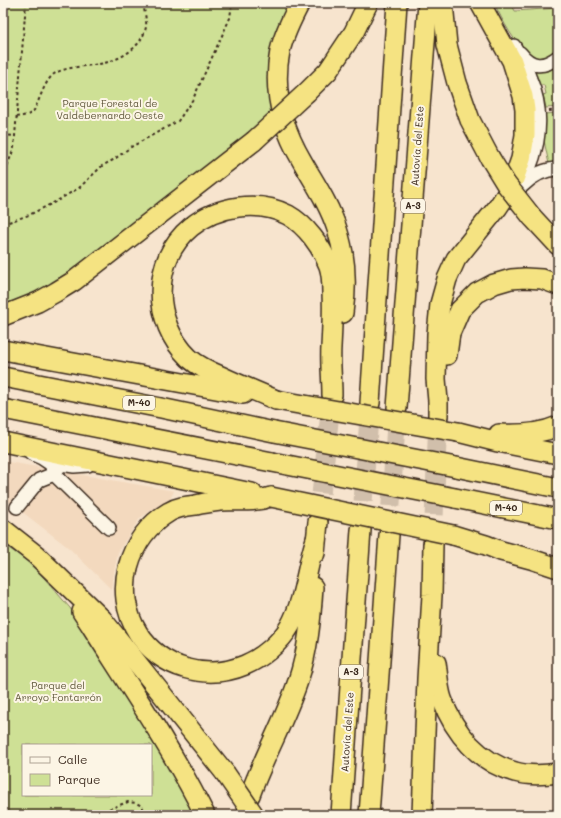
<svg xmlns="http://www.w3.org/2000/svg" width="561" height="818" font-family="Mali,sans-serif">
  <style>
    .built { fill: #f3d9be }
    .green { fill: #cee095; stroke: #84855a; fill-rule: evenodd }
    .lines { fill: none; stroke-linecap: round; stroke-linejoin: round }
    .highway-tunnel { stroke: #d1bfab; stroke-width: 19; stroke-dasharray: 19 10; stroke-linecap: butt }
    .minor-casing { stroke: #3b2a1e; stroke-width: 16 }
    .highway-casing { stroke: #3b2a1e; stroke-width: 22 }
    .path { stroke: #3b2a1e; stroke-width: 2; stroke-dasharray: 3 3; stroke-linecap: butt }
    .minor { stroke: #fcf5e5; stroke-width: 13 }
    .highway { stroke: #f5e382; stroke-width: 19 }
    .highway-bridge-casing { stroke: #3b2a1e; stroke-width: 22; stroke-linecap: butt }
    .highway-bridge { stroke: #f5e382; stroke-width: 19 }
    .labels { text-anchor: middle; stroke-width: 4; stroke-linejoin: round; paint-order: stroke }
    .shield { fill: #fcf5e5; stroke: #75675a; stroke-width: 1 }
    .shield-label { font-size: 9px; font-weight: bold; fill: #3b2a1e }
    .park-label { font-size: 10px; fill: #60583c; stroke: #fcf5e5 }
    .street-label { font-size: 10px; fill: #3b2a1e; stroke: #fcf5e5 }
  </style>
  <rect width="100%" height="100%" fill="#f7e4ce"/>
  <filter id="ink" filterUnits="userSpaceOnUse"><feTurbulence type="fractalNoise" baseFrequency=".025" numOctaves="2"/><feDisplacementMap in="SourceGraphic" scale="8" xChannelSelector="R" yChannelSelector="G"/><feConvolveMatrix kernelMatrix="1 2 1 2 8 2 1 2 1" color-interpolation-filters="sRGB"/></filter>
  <g filter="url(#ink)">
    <polygon class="built" points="3,461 174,491 170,499 140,518 118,552 111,589 69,548 3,497"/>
    <g class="green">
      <polygon points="3,3 290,3 273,114 238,143 73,271 34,294 3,307"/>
      <path d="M 494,3 L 511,3 L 515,11 L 558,8 L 558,47 L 556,54 L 543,61 C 539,59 534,58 531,56 C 514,44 503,21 494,3 Z"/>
      <path d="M 558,66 L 558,107 L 546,108 L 543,95 L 546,94 L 544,85 L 539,85 L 534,72 C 543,72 551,71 558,66 Z"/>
      <polygon points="558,113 558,164 549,164 543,136 544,114"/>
      <path d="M 3,544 L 33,565 L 70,608 L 170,764 L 195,815 L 3,815 ZM 23,745 L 151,745 L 151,795 L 23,795 Z"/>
    </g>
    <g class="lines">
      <g class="highway-tunnel">
        <polyline points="318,522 332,395"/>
        <polyline points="361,530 370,403"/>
        <polyline points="389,535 397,408"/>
        <polyline points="433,544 438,416"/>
      </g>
      <defs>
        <g id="minor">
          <path d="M 520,53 C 532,68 543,68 558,57"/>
          <path d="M 522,186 C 532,176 544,169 558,169"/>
          <path d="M 512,201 C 536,165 548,121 530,79 C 526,67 520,56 514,46"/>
          <polyline points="31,453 42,458 51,464 54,474 61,464 74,466 88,465"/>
          <polyline points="17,507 39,480 54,474 109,528"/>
        </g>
        <g id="highway">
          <path d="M 300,3 C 292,18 284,34 280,51 C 272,91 282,127 302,161 C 315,184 329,204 337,229 C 346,256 347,285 343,313"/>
          <polyline points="443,3 447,45 457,83 470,120 490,158"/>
          <polyline points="480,3 512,61 523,96 525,110 525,135 521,159 514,179"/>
          <polyline points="307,92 328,71 354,32 368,3"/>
          <polyline points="532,217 558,245"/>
          <polyline points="3,316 38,302 56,292 74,281 254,141"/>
          <polyline points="3,350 243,394"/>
          <polyline points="447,355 450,333 460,310 477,293 494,284 511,279 525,278 542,279 558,285"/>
          <polyline points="3,377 161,408 274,432"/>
          <path d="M 276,400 C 258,392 240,385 223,377 C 211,372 199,367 189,358 C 152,322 151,260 191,227 C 217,206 258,199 288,215 C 306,225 322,247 329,266 C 332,275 332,284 332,293 C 333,311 332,329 331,347 C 330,363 332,379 332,395"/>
          <polyline points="370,403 397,3"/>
          <polyline points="397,408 428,3"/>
          <polyline points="3,409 272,462"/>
          <polyline points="438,416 438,401 436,379 437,334 440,304 447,279 456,259 498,207 506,195"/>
          <polyline points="458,432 498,442 558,454"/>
          <path d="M 499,434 C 518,435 540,434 558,426"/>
          <polyline points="3,442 252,493"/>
          <polyline points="456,467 558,488"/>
          <path d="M 271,497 C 252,503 238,500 220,501 C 212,502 204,503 196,505 C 187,506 177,507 169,512 C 128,536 112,592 138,633 C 161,669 207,681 245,665 C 262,658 280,643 290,626 C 305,599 306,568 316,539"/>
          <polyline points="455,498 558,519"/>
          <polyline points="3,529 36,555 102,619 225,773"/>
          <polyline points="453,535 486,545 501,551 531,559 558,568"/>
          <polyline points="315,553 318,522"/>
          <path d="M 82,612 L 90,624 C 130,687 172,749 205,815"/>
          <path d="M 436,663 C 438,675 438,687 442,699 C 454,733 480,763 515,772 C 529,776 544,775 558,773"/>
          <path d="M 250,795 C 264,756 285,720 298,681 C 308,651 311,619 313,587"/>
          <polyline points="341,815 361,530"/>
          <polyline points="369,815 389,535"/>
          <polyline points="422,815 427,679 432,595 433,544"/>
        </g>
      </defs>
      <use href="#minor" class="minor-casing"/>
      <use href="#highway" class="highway-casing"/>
      <g class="path">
        <polyline points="549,111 558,110"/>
        <path d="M 16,117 C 22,116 29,116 33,111 C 35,110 35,108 36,106 C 41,96 45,81 54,74 C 65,67 80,67 92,65 C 114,63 141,51 146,27 C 147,21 144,10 143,3"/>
        <polyline points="3,135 14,136"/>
        <polyline points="3,177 14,148 26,3"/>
        <polyline points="3,224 29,215 55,202 79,188 102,166 113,160 131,147 178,121 193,99 230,18 232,3"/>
        <polyline points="3,626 4,627 3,644"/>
        <polyline points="3,808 13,815"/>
        <polyline points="92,815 128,802 136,803 142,806 146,815"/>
      </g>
      <use href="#minor" class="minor"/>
      <use href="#highway" class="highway"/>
      <defs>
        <g id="highway-bridge">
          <polyline points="254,141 307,92"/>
          <polyline points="490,158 506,184 532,217"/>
          <polyline points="276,400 458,432"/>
          <polyline points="274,432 456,467"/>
          <polyline points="272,462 455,498"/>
          <polyline points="271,497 453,535"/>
          <polyline points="225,773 254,815"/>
        </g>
      </defs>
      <use href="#highway-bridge" class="highway-bridge-casing"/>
      <use href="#highway-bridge" class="highway-bridge"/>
    </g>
  </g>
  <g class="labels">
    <g class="shield">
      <rect x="401" y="199" width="24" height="14" rx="3"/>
      <rect x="123" y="396" width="32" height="14" rx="3"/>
      <rect x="490" y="501" width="32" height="14" rx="3"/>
      <rect x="339" y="665" width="24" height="14" rx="3"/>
    </g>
    <g class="shield-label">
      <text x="413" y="209">A-3</text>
      <text x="139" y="406">M-40</text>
      <text x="506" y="511">M-40</text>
      <text x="351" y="675">A-3</text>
    </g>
    <g class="park-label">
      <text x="110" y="107">Parque Forestal de<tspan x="110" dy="12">Valdebernardo Oeste</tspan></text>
      <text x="58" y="689">Parque del<tspan x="58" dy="12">Arroyo Fontarrón</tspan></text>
    </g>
    <g class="street-label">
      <text transform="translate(417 146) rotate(-86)" y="4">Autovía del Este</text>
      <text transform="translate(347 732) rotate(-86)" y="4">Autovía del Este</text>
    </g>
  </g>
  <rect width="561" height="818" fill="none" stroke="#fcf5e5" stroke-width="16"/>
  <rect x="8" y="8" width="545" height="802" fill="none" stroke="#3b2a1e" stroke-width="1.5" filter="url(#ink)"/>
  <rect x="22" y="744" width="130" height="52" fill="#fcf5e5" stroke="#afa495"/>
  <rect x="30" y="757" width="20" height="6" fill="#fcf5e5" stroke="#afa495"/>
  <text x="58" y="764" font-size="12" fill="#3b2a1e">Calle</text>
  <rect x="30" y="774" width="20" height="12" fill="#cee095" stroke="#afa495"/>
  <text x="58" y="784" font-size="12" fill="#3b2a1e">Parque</text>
</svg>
